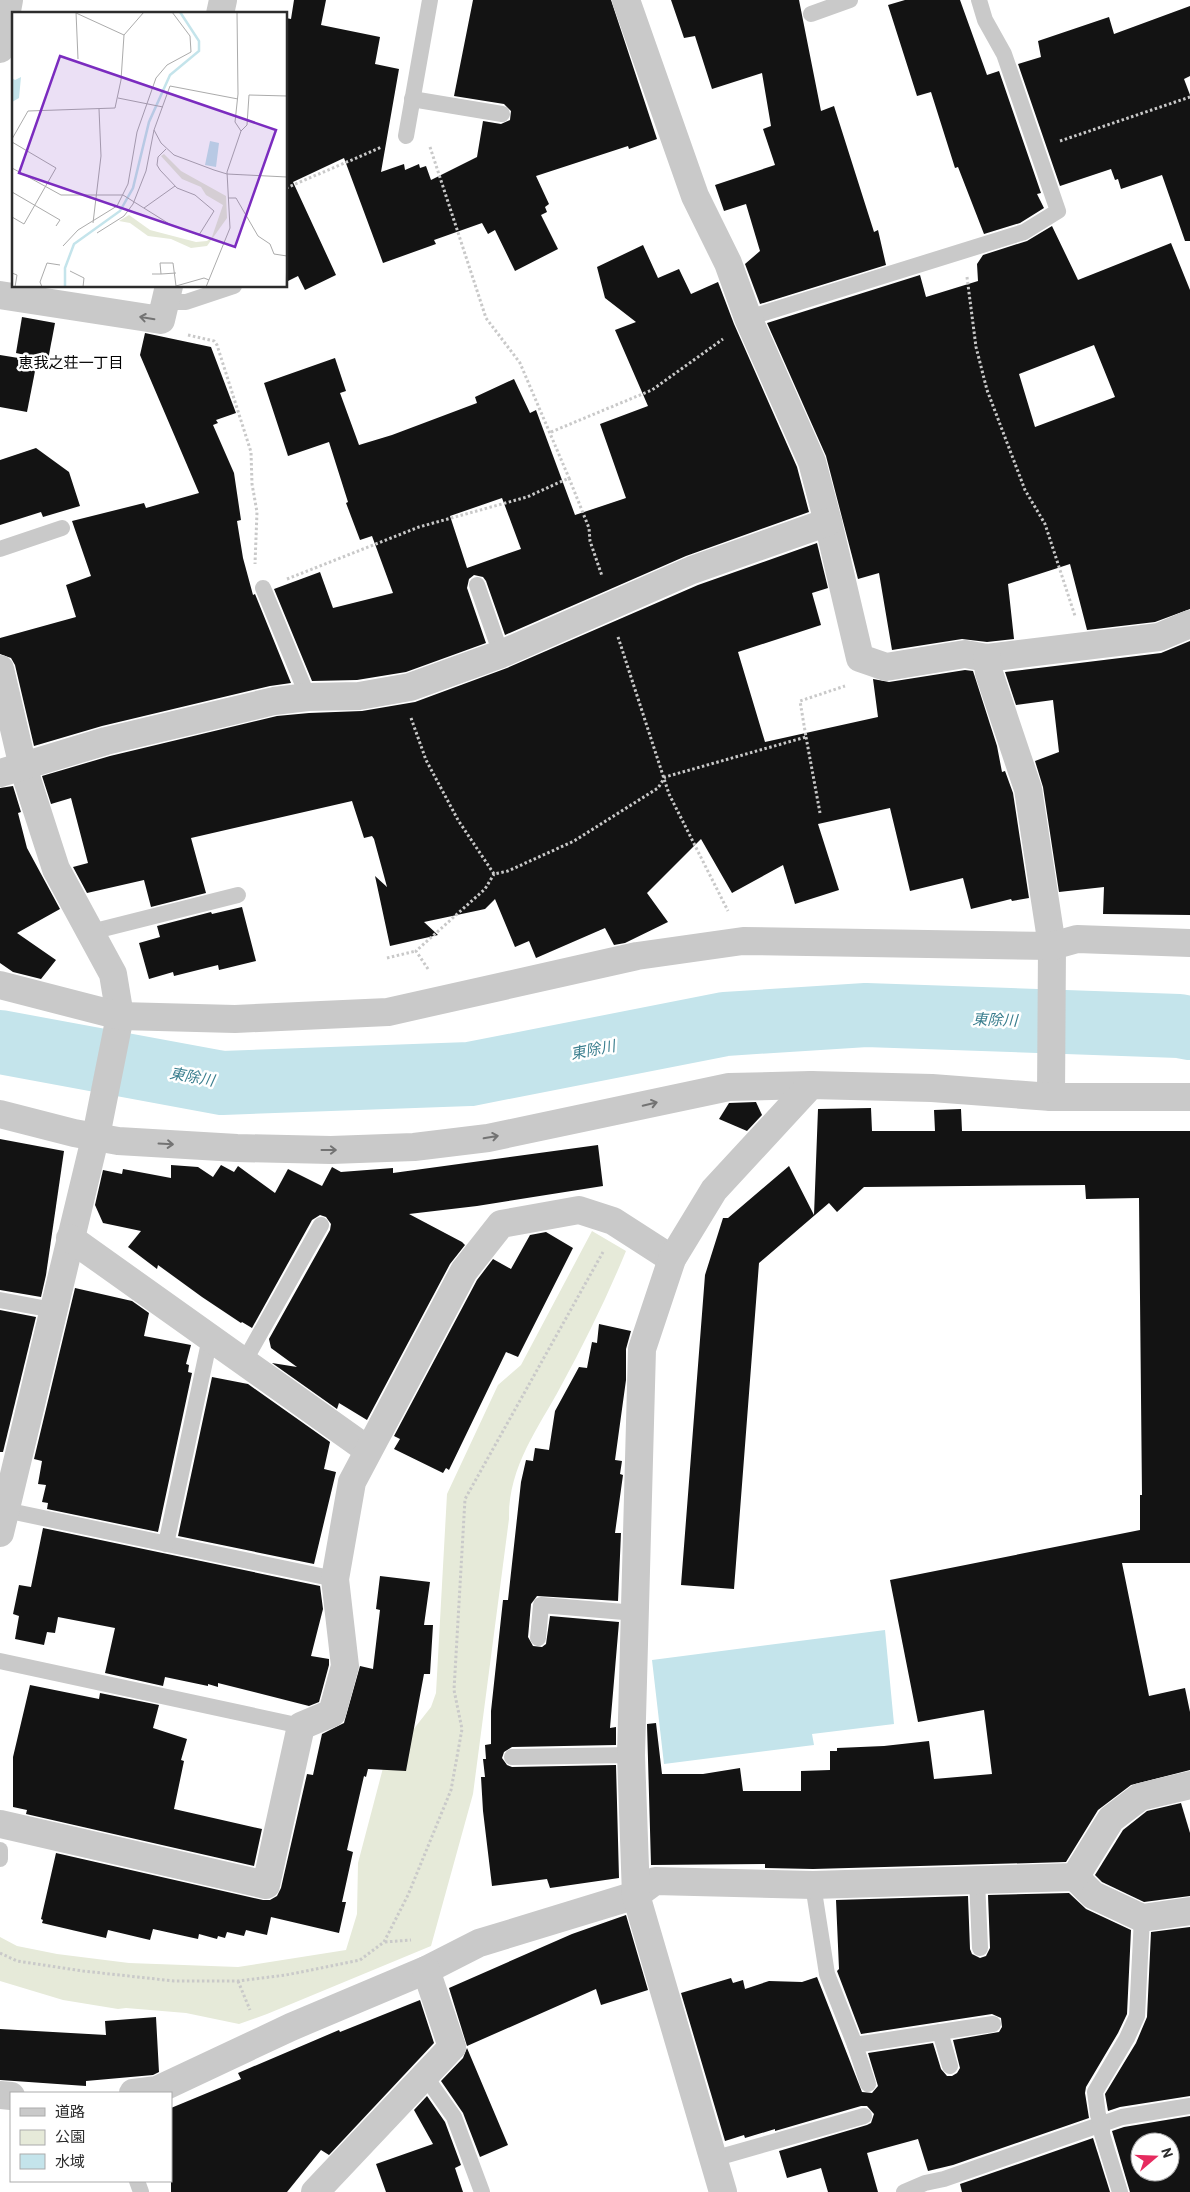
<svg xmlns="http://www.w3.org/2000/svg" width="1190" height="2192" font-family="Barlow,'Noto Sans JP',sans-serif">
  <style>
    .green { fill: #e6ead9 }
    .water { fill: #c4e4eb }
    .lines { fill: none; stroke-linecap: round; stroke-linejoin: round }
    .river { stroke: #c4e4eb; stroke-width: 64 }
    .building { fill: #131313; fill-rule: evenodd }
    .path { stroke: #c9c9c9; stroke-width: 3; stroke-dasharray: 2.5 2.5; stroke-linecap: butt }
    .service { stroke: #c9c9c9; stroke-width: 16 }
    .minor { stroke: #c9c9c9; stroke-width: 28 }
    .oneway { stroke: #737373 }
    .labels { text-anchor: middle; stroke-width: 5; stroke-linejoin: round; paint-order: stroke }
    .neighbourhood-label { font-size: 15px; fill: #000; stroke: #fff }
    .water-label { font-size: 15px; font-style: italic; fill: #3a7e8e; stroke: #fff }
    .inset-river { fill: none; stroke: #c4e4eb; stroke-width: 2.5 }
    .inset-road { fill: none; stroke: #ababab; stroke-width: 1 }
    .view { fill: #7b2cbf; fill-opacity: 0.15; stroke: #7b2cbf; stroke-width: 2.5 }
    .inset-edge { fill: none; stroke: #2c2c2c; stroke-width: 2.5 }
  </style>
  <rect width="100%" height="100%" fill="#fff"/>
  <path class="green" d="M 592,1231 L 626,1251 C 607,1297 585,1342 561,1386 C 538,1429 508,1467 509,1519 L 473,1794 L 431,1946 L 267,2014 L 239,2024 L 186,2013 L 126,2008 L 118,2009 L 63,2000 L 0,1981 L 0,1937 L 17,1946 L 57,1954 L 129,1963 L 238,1967 L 346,1950 L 357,1914 L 358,1863 L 383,1768 L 431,1707 L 436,1693 L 447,1494 L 498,1385 L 521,1365 Z"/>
  <polygon class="water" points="885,1630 894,1724 812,1734 814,1745 664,1764 652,1660"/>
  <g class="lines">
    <polyline class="river" points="0,1042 222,1083 470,1074 725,1024 866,1015 1179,1026 1190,1028"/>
  </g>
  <g class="building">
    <polygon points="294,0 326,0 321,25 380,37 375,64 399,69 381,172 404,164 405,170 419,164 420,168 426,166 431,180 477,157 483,121 501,124 510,120 511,111 504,104 454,96 473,0 611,0 657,139 629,149 628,146 536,176 549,204 545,207 547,212 541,215 558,249 515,271 495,230 488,234 482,223 434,240 436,244 383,263 344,158 293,182 336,275 305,290 298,276 286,282 286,18 291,19"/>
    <polygon points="671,0 799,0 821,111 834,106 874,232 878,230 886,265 760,304 745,264 760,251 746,204 724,211 715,185 775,165 763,129 771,126 762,73 712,89 695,36 684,38"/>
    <polygon points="905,0 960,0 987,75 999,71 1041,193 1037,194 1044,208 1020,223 984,234 958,167 955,168 931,92 917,96 888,5"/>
    <polygon points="1190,6 1190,76 1184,79 1190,95 1190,241 1185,241 1162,175 1121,189 1118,179 1115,180 1111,169 1060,186 1018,64 1041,57 1038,41 1109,17 1114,34"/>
    <path d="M 1052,226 L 1078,280 L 1171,243 L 1190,290 L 1190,609 L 1155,622 L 1087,630 L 1070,564 L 1008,584 L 1014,639 L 987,642 L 962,639 L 892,650 L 879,573 L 858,579 L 826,456 L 767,323 L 920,275 L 926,297 L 978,281 L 977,264 L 983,255 L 1027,241 ZM 1094,345 L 1115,397 L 1035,427 L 1019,374 Z"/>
    <path d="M 643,245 L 658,278 L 679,269 L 691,294 L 718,282 L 734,324 L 797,467 L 809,512 L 686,556 L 505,635 L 486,581 L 483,577 L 474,575 L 469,579 L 467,588 L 486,643 L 406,672 L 357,680 L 312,681 L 274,589 L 320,572 L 333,608 L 393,593 L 372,536 L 360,540 L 346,503 L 348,502 L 329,442 L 288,456 L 264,383 L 335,358 L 346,391 L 340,393 L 359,445 L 392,435 L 477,403 L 475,397 L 514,379 L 530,413 L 536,410 L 575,515 L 626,498 L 600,424 L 648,406 L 615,330 L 636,322 L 605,298 L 597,267 ZM 502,498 L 521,549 L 467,568 L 450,516 Z"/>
    <polygon points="22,317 55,323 48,360 16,353"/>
    <polygon points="145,333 211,347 236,413 216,420 218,423 213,425 234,473 241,520 237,521 243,558 253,595 255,594 291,683 270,686 102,726 34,746 15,665 11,658 0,654 0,638 76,617 66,585 91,576 72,521 144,503 146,508 199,493 140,355"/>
    <polygon points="0,355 37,361 27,412 0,407"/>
    <polygon points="36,448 69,472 80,506 43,517 41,512 0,525 0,460"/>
    <polygon points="817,543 828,588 812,593 821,625 738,652 765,742 878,717 873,679 889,682 965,670 973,671 997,746 1002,772 1005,771 1013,793 1029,898 1012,901 1011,899 971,909 963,878 910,891 890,808 818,824 839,890 795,904 783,865 732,893 701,839 647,893 668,922 625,943 614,945 605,928 536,958 529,941 515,947 495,899 485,909 424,922 438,935 390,946 375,876 387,887 374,839 372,836 364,838 352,801 191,838 206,893 151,907 144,880 87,893 73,867 88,863 71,798 51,804 42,776 110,756 277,716 309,713 362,711 415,702 507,668 698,585"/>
    <polygon points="1190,641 1190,915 1103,914 1104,887 1059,892 1043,787 1035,761 1059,752 1053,700 1016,705 1005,672 1161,653"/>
    <polygon points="13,786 21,812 18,813 27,848 60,909 17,933 56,960 41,979 13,972 0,963 0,788"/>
    <polygon points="242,907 256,961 219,970 218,965 174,976 173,972 149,979 139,943 160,937 157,926 211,912 212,914"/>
    <polygon points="756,1102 762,1115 747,1131 719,1119 729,1103"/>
    <polygon points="871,1108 872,1131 935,1131 934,1110 961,1109 962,1131 1190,1131 1190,1563 1122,1563 1149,1696 1185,1688 1190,1712 1190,1770 1131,1785 1098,1810 1066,1862 813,1869 765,1868 765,1864 651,1865 647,1724 656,1723 662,1774 703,1774 740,1768 743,1791 801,1791 801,1771 830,1770 830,1751 837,1751 837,1748 884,1746 929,1741 934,1779 992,1774 984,1710 918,1722 890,1580 1140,1530 1140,1495 1142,1495 1139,1198 1086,1199 1085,1185 864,1187 837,1212 829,1203 759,1263 734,1589 681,1585 705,1275 723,1218 728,1218 789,1166 814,1215 818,1109"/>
    <polygon points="0,1139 64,1151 46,1275 41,1297 0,1290"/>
    <polygon points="598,1145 603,1186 477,1206 409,1214 462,1242 465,1245 450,1264 367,1420 339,1403 337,1409 272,1363 297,1367 271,1348 269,1339 330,1230 331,1224 326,1217 320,1215 312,1220 252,1328 242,1322 241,1323 202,1297 158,1265 157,1269 128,1247 141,1231 103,1223 95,1205 103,1170 122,1174 123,1169 171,1178 171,1165 198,1167 213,1177 221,1165 234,1172 238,1166 275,1193 288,1169 322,1186 332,1167 341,1172 393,1168 393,1173"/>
    <polygon points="546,1232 573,1248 518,1357 506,1352 449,1470 446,1468 443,1473 394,1449 400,1439 394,1436 477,1280 493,1259 511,1269 530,1235"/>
    <polygon points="75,1288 132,1301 149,1313 144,1336 191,1345 186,1364 189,1365 188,1372 192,1373 158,1532 47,1509 48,1503 42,1502 46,1485 38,1484 42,1461 34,1459"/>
    <polygon points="0,1310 36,1317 3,1452 0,1452"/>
    <polygon points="599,1324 631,1331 626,1349 626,1380 615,1460 622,1461 620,1474 623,1475 615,1533 621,1533 618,1601 537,1596 531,1604 528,1637 533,1646 542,1647 546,1644 550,1616 619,1622 610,1728 616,1727 616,1745 512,1747 504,1752 502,1758 507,1765 512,1767 616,1765 619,1878 550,1888 547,1879 492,1886 483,1811 481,1777 485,1777 483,1759 486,1759 485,1745 491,1744 491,1711 503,1600 508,1600 521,1482 526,1460 533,1461 535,1448 549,1450 555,1411 579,1367 587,1368 592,1342 597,1343"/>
    <polygon points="212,1377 248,1384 330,1442 324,1469 336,1472 314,1564 178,1536"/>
    <polygon points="43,1528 320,1586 323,1609 311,1656 329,1659 329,1665 319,1702 309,1706 218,1683 218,1687 208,1684 208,1686 165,1677 163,1686 105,1673 115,1628 58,1617 55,1633 47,1632 44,1645 15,1639 19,1616 13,1614 19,1585 31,1587"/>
    <polygon points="380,1576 430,1582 424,1625 433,1625 430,1674 424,1674 406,1771 368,1769 366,1777 364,1776 347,1850 353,1852 342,1902 346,1902 339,1933 271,1917 267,1935 246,1930 244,1936 227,1932 225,1938 218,1936 217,1939 199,1934 198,1939 153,1929 150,1940 108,1930 106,1938 42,1923 43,1920 41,1919 56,1853 263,1900 270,1900 277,1896 281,1888 307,1774 313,1775 322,1734 344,1723 360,1666 373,1669 380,1610 376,1609"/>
    <polygon points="30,1685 99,1699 100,1693 159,1705 153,1728 187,1739 181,1760 184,1761 174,1809 262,1829 254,1866 26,1814 27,1810 13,1807 13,1757"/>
    <polygon points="1181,1803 1190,1833 1190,1896 1144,1902 1102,1882 1095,1875 1123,1830 1147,1811"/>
    <polygon points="1069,1893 1086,1909 1131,1930 1127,2014 1118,2033 1086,2087 1085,2093 1089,2118 953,2165 928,2171 918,2139 867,2153 878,2192 828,2192 821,2168 787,2178 779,2151 867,2125 871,2123 874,2114 867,2106 861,2106 775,2131 775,2129 745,2138 744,2135 725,2141 681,1993 731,1978 733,1983 743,1980 745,1989 769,1981 802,1982 817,1977 862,2092 872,2093 878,2086 868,2053 933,2043 941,2069 947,2076 952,2076 957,2073 960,2068 953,2040 999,2032 1002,2027 1001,2018 992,2014 861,2034 837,1971 839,1969 836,1900 968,1896 970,1949 972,1954 980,1958 986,1956 990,1948 988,1895"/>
    <polygon points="626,1915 648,1990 601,2005 596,1989 467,2046 449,1988 572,1934"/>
    <polygon points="1190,1927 1190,2096 1120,2107 1108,2111 1105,2094 1136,2043 1147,2017 1151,1932"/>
    <polygon points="420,2000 434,2043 329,2155 321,2150 287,2192 171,2192 171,2108 241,2079 238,2073 339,2030 340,2032"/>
    <polygon points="156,2017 159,2072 153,2075 86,2081 86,2086 0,2080 0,2029 106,2035 105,2021"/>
    <polygon points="467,2048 508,2145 480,2157 463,2113 441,2081 463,2058"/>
    <polygon points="427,2096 445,2122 461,2165 455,2168 463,2192 386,2192 376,2164 433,2144 414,2110"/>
    <path d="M 1190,2116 L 1190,2192 L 1130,2192 L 1112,2131 L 1124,2127 ZM 1140,2142 L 1170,2142 L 1170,2172 L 1140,2172 Z"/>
    <polygon points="1093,2138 1110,2192 962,2192 960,2184"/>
  </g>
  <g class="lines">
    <g class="path">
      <polyline points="1060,141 1190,97"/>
      <polyline points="430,147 486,318 520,363 569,478"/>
      <polyline points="286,188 382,147"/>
      <polyline points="967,277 976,347 987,390 1025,490 1045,524 1075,616"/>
      <polyline points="188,335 214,341 217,345 251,452 252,484 257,512 255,564"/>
      <polyline points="551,432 652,390 723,339"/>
      <polyline points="287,579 419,527 527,497 569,478 589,528 590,541 602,576"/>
      <polyline points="618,637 669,794 728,911"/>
      <polyline points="411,718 426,760 458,820 494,874 508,871 574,841 658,788 665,777 806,737 800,701 845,686"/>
      <polyline points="806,737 820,813"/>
      <polyline points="387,958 416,951"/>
      <polyline points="428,969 416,951 485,889 494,874"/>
      <polyline points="385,1942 411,1940"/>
      <polyline points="0,1953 17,1961 83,1971 174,1981 238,1981 286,1975 360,1960 384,1942 408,1895 451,1790 462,1729 454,1690 465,1499 603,1252"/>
      <polyline points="238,1981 250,2010"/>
    </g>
    <g class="service">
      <polyline points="811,14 850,0"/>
      <polyline points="412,99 502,114"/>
      <polyline points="406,136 430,0"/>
      <polyline points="166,302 186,302 234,286"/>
      <polyline points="748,318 1024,232 1058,211 1004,54 985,20 979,0"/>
      <polyline points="0,549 62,528"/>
      <polyline points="477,585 501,654"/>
      <polyline points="263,588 308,697"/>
      <polyline points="91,932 238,895"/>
      <polyline points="0,1300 53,1310"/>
      <polyline points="244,1362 321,1225"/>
      <polyline points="5,1510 335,1579"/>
      <polyline points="166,1544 210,1338"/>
      <polyline points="538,1638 541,1605 636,1613"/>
      <polyline points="0,1661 301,1726"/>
      <polyline points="512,1757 631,1755"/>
      <polyline points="0,1850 0,1859"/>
      <polyline points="977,1880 980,1948"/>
      <polyline points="813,1885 827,1974 855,2045 993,2024"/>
      <polyline points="940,2032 950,2066"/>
      <polyline points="855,2045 868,2084"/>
      <polyline points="425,2076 454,2117 482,2192"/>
      <polyline points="713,2159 864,2116"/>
      <polyline points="137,2181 141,2192"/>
      <polyline points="904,2192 925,2183 944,2179 1122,2117 1190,2106"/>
      <polyline points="1120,2192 1102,2134 1102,2124 1098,2115 1095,2092 1127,2038 1137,2016 1142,1918"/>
    </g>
    <g class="minor">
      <polyline points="626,0 695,196 728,263 748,318 812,462 828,522 860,658 886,667 965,654 987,658 1159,637 1190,624"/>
      <polyline points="220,14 223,0"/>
      <polyline points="0,49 9,0"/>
      <polyline points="0,295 161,320 169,286"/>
      <polyline points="987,658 989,673 1028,789 1052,946 1051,1097"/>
      <polyline points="0,669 23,767 56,869 113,974 120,1016 98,1126 0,1533"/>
      <polyline points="0,773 106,741 274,701 308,697 359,696 410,687 501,654 692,570 828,522"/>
      <polyline points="0,985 120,1016 235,1019 388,1012 637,956 743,941 1052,946 1077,939 1190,943"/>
      <polyline points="0,1114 74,1133 118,1141 237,1148 331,1150 414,1147 488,1138 729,1087 811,1085"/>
      <polyline points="70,1238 368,1450"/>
      <polyline points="0,1824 266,1885 301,1726 332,1713 345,1666 335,1579 352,1482 464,1271 501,1224 579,1210 613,1221 672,1259"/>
      <polyline points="1075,1877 1093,1895 1142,1918 1190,1911"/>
      <polyline points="133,2093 157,2090 291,2027 426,1970 479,1943 636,1895 655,1881 813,1885 1075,1877 1111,1819 1140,1797 1190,1785"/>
      <polyline points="0,2095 11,2096"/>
      <polyline points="315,2192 452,2047 426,1970"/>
      <polyline points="723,2192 636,1895 631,1755 642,1349 672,1259 714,1190 811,1085 932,1088 1051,1097 1190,1097"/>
    </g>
  </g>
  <defs><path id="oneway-shaft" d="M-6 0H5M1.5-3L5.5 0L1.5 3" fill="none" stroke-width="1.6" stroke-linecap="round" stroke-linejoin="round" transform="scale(1.25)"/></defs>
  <g class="oneway">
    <use href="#oneway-shaft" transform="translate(147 318) rotate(-171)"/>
    <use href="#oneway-shaft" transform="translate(650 1104) rotate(-13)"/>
    <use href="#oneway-shaft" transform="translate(491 1137) rotate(-10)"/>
    <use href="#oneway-shaft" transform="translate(166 1144) rotate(3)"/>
    <use href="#oneway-shaft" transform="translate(329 1150)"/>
  </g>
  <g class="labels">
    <g class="neighbourhood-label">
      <text x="71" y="368">恵我之荘一丁目</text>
    </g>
    <g class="water-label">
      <text transform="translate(995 1020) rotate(2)" y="5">東除川</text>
      <text transform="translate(593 1050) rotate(-11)" y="5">東除川</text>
      <text transform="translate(192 1077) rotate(10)" y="5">東除川</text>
    </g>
  </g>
  <g transform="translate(12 12)">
    <rect width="275" height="275" fill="#fff"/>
    <path d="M 152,142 L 169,159 L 214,184 L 215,206 L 195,234 L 179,236 L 159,227 L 136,224 L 118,211 L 107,209 L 117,203 L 138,218 L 184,230 L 195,229 L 200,225 L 211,193 L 194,183 L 189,175 L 170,167 L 149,144 Z" fill="#e6ead9"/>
    <path d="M 9,65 L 7,86 L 0,90 L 0,66 L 3,68 ZM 198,129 L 207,131 L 204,155 L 193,153 Z" fill="#c4e4eb"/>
    <path class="inset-river" d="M 53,275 L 53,256 L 62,232 L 108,199 L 121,176 L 137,110 L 158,63 L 187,39 L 187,29 L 168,0"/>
    <path class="inset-road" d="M 64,0 L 66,47M 112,23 L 132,0M 106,86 L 151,95M 226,87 L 158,74 L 142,118 L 149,131 L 162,143 L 202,158 L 215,162 L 275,165M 229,119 L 235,113 L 237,83 L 275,84M 0,127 L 16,99 L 103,96 L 109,68 L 112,23 L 64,1M 0,130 L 44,156 L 12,212 L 0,205M 0,156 L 49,183 L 111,183 L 159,213 L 187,223 L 202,199 L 183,183 L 165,176 L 148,158 L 145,153 L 146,145 L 154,137M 0,180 L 48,208 L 44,214M 216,186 L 224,186 L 246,224 L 258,232 L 262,242 L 275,244M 132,196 L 163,174M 81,211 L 89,144 L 87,97M 85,221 L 112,204 L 121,192 L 134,159 L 142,118M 51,234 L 66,218 L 105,194 L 116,172 L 125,120 L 144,66 L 155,53 L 179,40 L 178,24 L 160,0M 58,259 L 72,266 L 71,275M 0,261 L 5,263 L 3,275M 140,262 L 149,262 L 148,251 L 161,251 L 164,274 L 192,266 L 197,268M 149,262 L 164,261M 30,275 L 28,270 L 35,251 L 48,253M 194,275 L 218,216 L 215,160 L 229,119 L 223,110 L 226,82 L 225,0M 274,275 L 275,246"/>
    <path class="view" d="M 48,44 L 264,118 L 223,235 L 7,161 Z"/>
    <rect width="275" height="275" class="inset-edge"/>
  </g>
  <rect x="10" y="2092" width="162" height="90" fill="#ffffff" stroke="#ababab"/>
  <rect x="20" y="2108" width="25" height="8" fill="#c9c9c9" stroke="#ababab"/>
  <text x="55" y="2117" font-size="15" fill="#2c2c2c">道路</text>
  <rect x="20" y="2130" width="25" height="15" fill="#e6ead9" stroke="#ababab"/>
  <text x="55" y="2142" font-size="15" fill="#2c2c2c">公園</text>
  <rect x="20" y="2154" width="25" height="15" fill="#c4e4eb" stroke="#ababab"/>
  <text x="55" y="2167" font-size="15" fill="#2c2c2c">水域</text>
  <g transform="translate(1155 2157) rotate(71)"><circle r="24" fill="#ffffff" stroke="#ababab"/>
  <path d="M0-4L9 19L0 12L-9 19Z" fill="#e62b5f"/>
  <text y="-8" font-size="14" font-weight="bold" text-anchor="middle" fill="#2c2c2c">N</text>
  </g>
</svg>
